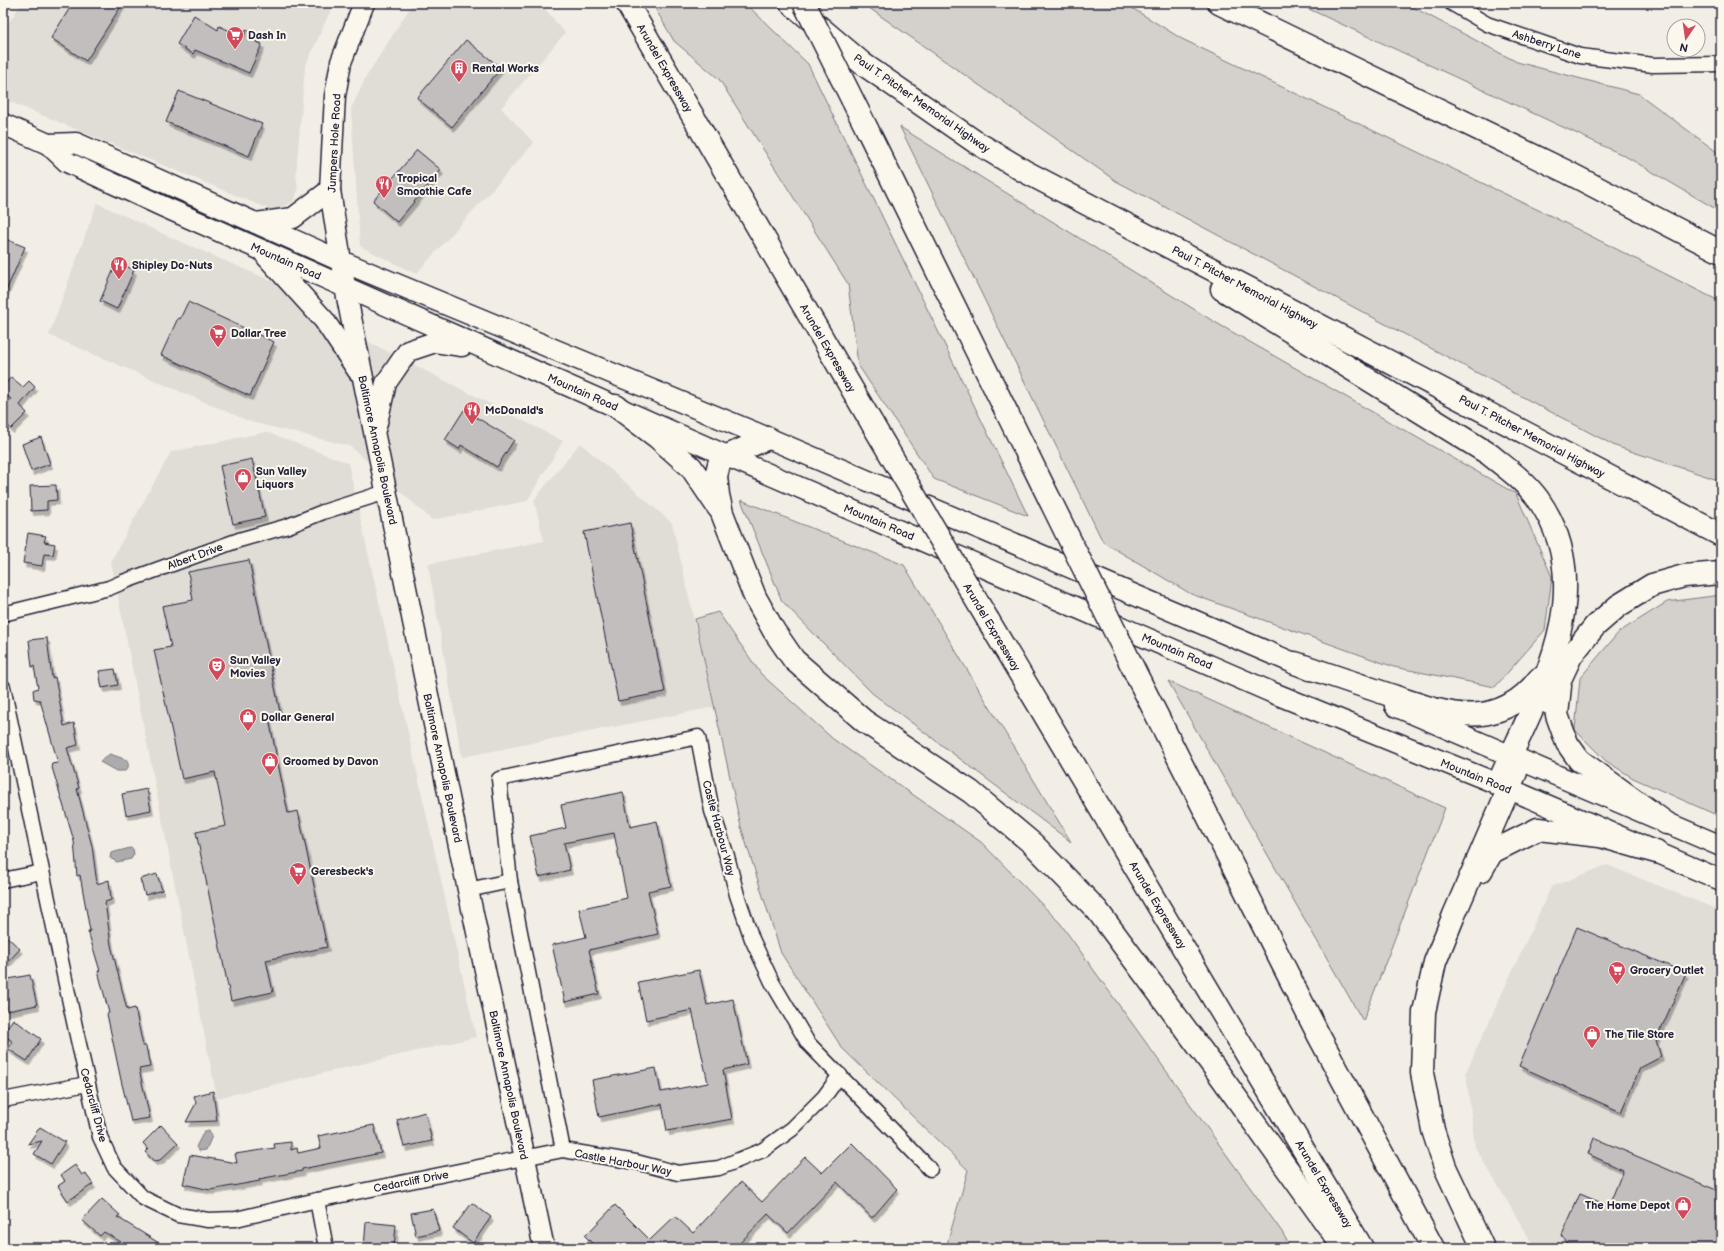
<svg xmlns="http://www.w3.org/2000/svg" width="1724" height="1251" font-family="'Balsamiq Sans',sans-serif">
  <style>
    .built { fill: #e0dcd6 }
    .green { fill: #d4d1cc; stroke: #7b7a84 }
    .water { fill: #aeabad; stroke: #76747f }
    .building { fill: #c2bebe; stroke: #22223b; filter: url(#shadow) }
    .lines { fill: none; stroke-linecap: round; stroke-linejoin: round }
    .street-casing { stroke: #22223b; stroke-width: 17 }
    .secondary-casing { stroke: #22223b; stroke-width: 23 }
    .highway-casing { stroke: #22223b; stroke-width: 25 }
    .street { stroke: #fbf7ec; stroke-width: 14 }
    .secondary { stroke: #fbf7ec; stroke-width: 20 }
    .highway { stroke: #fbf7ec; stroke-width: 22 }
    .highway-bridge-casing { stroke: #22223b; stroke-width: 25; stroke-linecap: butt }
    .highway-bridge { stroke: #fbf7ec; stroke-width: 22 }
    .labels { text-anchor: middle; stroke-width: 4; stroke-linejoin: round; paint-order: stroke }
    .poi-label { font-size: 11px; font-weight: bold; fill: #22223b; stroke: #fbf7ec; text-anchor: start }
    .street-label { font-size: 11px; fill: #22223b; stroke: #fbf7ec }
  </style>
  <defs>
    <filter id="shadow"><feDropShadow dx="2.5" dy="4.5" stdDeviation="0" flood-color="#0004"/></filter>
  </defs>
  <rect width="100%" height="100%" fill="#f2eee5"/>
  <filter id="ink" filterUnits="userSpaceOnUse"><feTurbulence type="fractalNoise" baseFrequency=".025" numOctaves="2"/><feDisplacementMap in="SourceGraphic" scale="8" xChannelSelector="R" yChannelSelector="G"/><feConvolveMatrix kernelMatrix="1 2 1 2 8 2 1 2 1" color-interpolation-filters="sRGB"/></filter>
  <g filter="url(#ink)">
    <g class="built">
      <polygon points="22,3 334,3 305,67 296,173 298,190 294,201 279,209 269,209 3,99 3,18 9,22"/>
      <polygon points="413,3 540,3 565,33 501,108 534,143 416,274 360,246 351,109 366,77"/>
      <polygon points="97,203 170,237 274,282 312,313 563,441 527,501 432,520 350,446 251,422 49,335"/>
      <polygon points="266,432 348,463 476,1037 217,1098 111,561 171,452"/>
      <polygon points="580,443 672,523 714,707 462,757 428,564 544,541 534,500"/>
      <polygon points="1607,865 1721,911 1721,1248 1535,1248 1475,1147 1466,1072 1551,887"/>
    </g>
    <g class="green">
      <polygon points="652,3 745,3 808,64 1028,516 934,479 858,365 848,284 719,79 674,41"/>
      <polygon points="862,3 1124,3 1182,39 1551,216 1721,302 1721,481 1615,446 1116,181"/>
      <polygon points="1296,3 1405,3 1517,62 1639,94 1721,155 1721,212 1625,156"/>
      <polygon points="900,127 1213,321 1516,494 1552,577 1545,630 1495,687 1394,667 1191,594 1103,542"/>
      <polygon points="741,500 904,565 1071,842 872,693 782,601"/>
      <polygon points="1721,595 1721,817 1633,778 1606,761 1575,730 1580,678 1619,632 1667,602"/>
      <polygon points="718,612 761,674 833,739 981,842 1060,923 1282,1232 1291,1248 946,1248 968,1170 842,1048 781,953 741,827 695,619"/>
      <polygon points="1168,681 1445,808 1363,1021"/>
    </g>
    <g class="water">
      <path d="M 110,754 L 127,760 C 129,765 129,768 125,771 L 116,771 L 100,762 L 101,760 Z"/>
      <polygon points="130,848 133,849 134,854 131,859 117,862 110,858 111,853"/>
      <polygon points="204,1131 209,1131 212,1136 206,1150 199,1151 196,1147"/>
    </g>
    <g class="building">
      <polygon points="73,3 123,3 86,61 51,38"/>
      <polygon points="194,15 218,30 219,26 244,37 246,30 259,35 256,42 262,44 249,73 195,50 193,54 177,44"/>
      <polygon points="466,40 501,68 452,127 417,98"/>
      <polygon points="179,91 262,124 249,156 166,122"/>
      <polygon points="417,150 441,170 397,222 373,201"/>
      <polygon points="3,238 25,247 3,298"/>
      <polygon points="117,262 134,270 117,309 100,301"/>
      <polygon points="188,302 274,342 250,396 161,355 178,318 180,319"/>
      <polygon points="11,377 23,387 29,381 35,387 20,405 27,413 11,429 3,421 3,406 11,399 3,392 3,387"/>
      <polygon points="464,410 514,440 497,467 461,445 459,449 445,440"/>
      <polygon points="41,437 50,464 31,471 22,444"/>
      <polygon points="252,459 265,517 233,524 220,466"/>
      <polygon points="56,485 57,500 47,501 47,510 31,511 30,486"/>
      <polygon points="630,523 665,692 618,701 584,532"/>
      <polygon points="28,533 46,536 44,542 55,544 53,555 44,554 42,566 23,563"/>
      <polygon points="249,560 281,717 269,719 288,813 298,811 327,947 266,960 273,992 231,1001 196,832 226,826 215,772 182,779 154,650 171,647 162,606 193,600 188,572"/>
      <polygon points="47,638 52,678 55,677 64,726 74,723 78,745 67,748 79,788 77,789 92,846 97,884 109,880 111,900 105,902 111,945 127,1010 135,1008 143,1046 146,1046 150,1067 139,1069 150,1118 131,1121 121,1080 107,1014 109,1013 98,971 100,971 88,931 90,931 80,875 77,876 74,841 51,764 58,763 40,700 34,699 33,690 38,688 34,666 32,667 29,640"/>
      <polygon points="115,669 118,685 102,688 99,671"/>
      <polygon points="147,789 151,810 126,815 122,794"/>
      <polygon points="623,792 630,827 657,821 671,886 648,891 658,934 589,950 599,994 565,1002 552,945 586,937 579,909 627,898 614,833 564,843 570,870 539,877 530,836 566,828 561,805"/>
      <polygon points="157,874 162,890 145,895 140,879"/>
      <polygon points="1577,927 1686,973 1656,1040 1661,1057 1640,1068 1621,1112 1519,1066"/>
      <polygon points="3,933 20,949 3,967"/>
      <polygon points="699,970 707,1005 733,999 747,1064 723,1070 732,1119 667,1131 662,1104 599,1117 592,1080 656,1068 661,1092 708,1083 692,1010 646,1020 638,982"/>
      <polygon points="30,975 37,1005 7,1011 3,992 3,980"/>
      <polygon points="13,1019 41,1039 27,1061 8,1049 13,1042 3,1034"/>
      <polygon points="213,1091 217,1121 186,1122 196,1103 194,1096"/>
      <polygon points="425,1112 432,1141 404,1147 397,1120"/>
      <polygon points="161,1125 178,1143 160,1160 154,1161 145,1152 148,1149 143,1143"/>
      <polygon points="374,1125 381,1153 302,1169 302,1171 259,1179 260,1181 210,1190 183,1184 190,1155 237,1163 235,1154 275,1148 274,1144 291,1142 291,1150 297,1148 298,1153 321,1148 318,1136"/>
      <polygon points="40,1127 65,1142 51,1164 34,1154 42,1141 28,1144"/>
      <polygon points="1594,1138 1721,1192 1721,1248 1570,1248 1562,1235 1580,1194 1609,1206 1623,1170 1588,1154"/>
      <polygon points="852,1143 897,1189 872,1218 837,1182 788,1233 768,1214 735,1248 597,1248 585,1236 615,1205 650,1240 675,1216 693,1233 741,1182 762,1202 805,1157 822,1173"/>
      <polygon points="75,1165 82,1175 85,1173 93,1184 68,1201 58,1186 65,1181 61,1175"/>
      <polygon points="102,1199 120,1215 117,1217 167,1248 131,1248 104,1232 100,1236 82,1220"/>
      <polygon points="472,1203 491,1217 473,1243 453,1228"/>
      <polygon points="433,1209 439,1231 416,1236 411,1213"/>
      <polygon points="366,1222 396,1225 394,1248 364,1248"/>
    </g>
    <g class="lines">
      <defs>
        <g id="street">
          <polyline points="1451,3 1487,24 1580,56 1653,65 1721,64"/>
          <polyline points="3,614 109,588 123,582 239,540 288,526 323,512 386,492"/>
          <polyline points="3,687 76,1031 100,1137 114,1167 143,1198 178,1215 208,1220 236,1219 317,1200 563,1150 636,1162 678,1173 719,1168 763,1150 792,1129 824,1097 840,1075"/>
          <polyline points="3,880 42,872"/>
          <polyline points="468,890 510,881"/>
          <polyline points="3,1100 87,1084"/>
          <polyline points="563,1150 510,881 499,779 698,737 712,811 727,856 737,895 752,939 772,982 808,1043 930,1169"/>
          <polyline points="317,1200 326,1248"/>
        </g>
        <g id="secondary">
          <polyline points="364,3 341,62 335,96 330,190 345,287 363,378 468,890 544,1248"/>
          <polyline points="3,124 48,144 67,162 162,206 727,456 1271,692 1498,784 1721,880"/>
          <polyline points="48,144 76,143 341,261 768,438 1310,670"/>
          <polyline points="256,223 293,218 330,190"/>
          <polyline points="266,256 324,320 358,371"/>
          <polyline points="376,427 386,383 408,351 435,342 462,346"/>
          <polyline points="1395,706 1721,846"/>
        </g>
        <g id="highway">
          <polyline points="627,3 873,425"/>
          <polyline points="791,3 863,64 974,141 1024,171 1721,535"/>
          <polyline points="1219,3 1565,171 1721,252"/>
          <polyline points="867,129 1050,500"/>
          <path d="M 1222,289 L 1489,454 C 1506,468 1525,481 1538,499 C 1603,591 1536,696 1498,784"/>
          <polyline points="616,406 657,437 691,467 718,507"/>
          <polyline points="768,438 727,456 719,464 716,476 718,495 722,513 755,597 774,631 794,660 864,721 971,792 1033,844 1097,910 1222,1078 1344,1248"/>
          <polyline points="988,620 1362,1248"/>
          <path d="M 1295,663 C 1325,673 1355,683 1384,693 C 1441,712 1495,736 1539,679"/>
          <polyline points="1139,680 1319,1036 1433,1248"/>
          <polyline points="1560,686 1557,715 1567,743 1579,760 1666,823"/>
          <polyline points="1549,703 1571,656 1595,626 1618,606 1652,585 1684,576 1721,573"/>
          <polyline points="1481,871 1492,852 1538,829 1600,836 1656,852"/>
          <polyline points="1483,1248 1445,1167 1433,1130 1422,1073 1424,1012 1435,962 1454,915 1516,772"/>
        </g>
      </defs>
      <use href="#street" class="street-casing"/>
      <use href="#secondary" class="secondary-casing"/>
      <use href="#highway" class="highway-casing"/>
      <use href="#street" class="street"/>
      <use href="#secondary" class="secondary"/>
      <use href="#highway" class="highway"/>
      <defs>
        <g id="highway-bridge">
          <polyline points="804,3 867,129"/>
          <polyline points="873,425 988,620"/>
          <polyline points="1050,500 1139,680"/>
        </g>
      </defs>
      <use href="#highway-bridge" class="highway-bridge-casing"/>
      <use href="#highway-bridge" class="highway-bridge"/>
    </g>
  </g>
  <defs>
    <symbol id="supermarket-pin" viewBox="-11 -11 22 30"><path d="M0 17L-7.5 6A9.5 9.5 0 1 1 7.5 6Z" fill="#d1495b" stroke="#fbf7ec"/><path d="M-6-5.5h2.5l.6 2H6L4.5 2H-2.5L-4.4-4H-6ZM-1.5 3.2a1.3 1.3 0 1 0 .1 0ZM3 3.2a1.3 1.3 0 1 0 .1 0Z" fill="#fff"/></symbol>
    <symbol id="building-pin" viewBox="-11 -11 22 30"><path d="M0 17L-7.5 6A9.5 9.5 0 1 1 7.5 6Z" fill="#d1495b" stroke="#fbf7ec"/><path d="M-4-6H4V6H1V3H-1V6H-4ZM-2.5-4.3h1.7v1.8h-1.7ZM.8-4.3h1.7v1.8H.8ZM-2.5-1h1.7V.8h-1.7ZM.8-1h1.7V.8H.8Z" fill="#fff"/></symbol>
    <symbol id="restaurant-pin" viewBox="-11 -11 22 30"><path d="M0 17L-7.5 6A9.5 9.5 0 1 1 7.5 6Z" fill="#d1495b" stroke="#fbf7ec"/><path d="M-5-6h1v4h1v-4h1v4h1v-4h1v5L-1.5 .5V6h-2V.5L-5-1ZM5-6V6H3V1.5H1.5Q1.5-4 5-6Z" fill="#fff"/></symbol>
    <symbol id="shop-pin" viewBox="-11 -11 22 30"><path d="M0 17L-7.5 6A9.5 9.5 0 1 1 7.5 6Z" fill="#d1495b" stroke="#fbf7ec"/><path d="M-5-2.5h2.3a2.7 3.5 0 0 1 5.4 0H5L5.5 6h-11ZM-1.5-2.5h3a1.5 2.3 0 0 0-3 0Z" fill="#fff"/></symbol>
    <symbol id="theatre-pin" viewBox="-11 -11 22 30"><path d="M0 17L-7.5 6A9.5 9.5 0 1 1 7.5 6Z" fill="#d1495b" stroke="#fbf7ec"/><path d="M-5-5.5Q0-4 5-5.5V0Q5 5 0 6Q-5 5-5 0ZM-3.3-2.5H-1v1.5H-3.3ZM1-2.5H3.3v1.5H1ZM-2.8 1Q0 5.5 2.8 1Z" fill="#fff"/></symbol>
  </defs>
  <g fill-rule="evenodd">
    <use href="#supermarket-pin" x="225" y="25" width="20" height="27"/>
    <use href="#building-pin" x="449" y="58" width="20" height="27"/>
    <use href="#restaurant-pin" x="374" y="174" width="20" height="27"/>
    <use href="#restaurant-pin" x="109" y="255" width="20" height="27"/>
    <use href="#supermarket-pin" x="208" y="323" width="20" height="27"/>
    <use href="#restaurant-pin" x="462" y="400" width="20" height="27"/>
    <use href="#shop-pin" x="233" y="467" width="20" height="27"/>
    <use href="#theatre-pin" x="207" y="656" width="20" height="27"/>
    <use href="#shop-pin" x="238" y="707" width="20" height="27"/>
    <use href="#shop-pin" x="260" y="751" width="20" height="27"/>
    <use href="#supermarket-pin" x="288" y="861" width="20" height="27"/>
    <use href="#supermarket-pin" x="1607" y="960" width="20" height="27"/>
    <use href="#shop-pin" x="1582" y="1024" width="20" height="27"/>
    <use href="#shop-pin" x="1673" y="1195" width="20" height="27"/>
  </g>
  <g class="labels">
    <g class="poi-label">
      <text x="248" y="39">Dash In</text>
      <text x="472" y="72">Rental Works</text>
      <text x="397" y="182">Tropical<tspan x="397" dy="13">Smoothie Cafe</tspan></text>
      <text x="132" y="269">Shipley Do-Nuts</text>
      <text x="231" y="337">Dollar Tree</text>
      <text x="485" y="414">McDonald's</text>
      <text x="256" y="475">Sun Valley<tspan x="256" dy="13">Liquors</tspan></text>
      <text x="230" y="664">Sun Valley<tspan x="230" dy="13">Movies</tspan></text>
      <text x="261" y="721">Dollar General</text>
      <text x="283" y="765">Groomed by Davon</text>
      <text x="311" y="875">Geresbeck's</text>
      <text x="1630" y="974">Grocery Outlet</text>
      <text x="1605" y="1038">The Tile Store</text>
      <text x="1670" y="1209" text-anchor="end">The Home Depot</text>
    </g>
    <g class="street-label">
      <text transform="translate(1547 44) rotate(18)" y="4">Ashberry Lane</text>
      <text transform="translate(665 68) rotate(60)" y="4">Arundel Expressway</text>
      <text transform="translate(922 103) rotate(35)" y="4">Paul T. Pitcher Memorial Highway</text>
      <text transform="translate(334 143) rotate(-87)" y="4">Jumpers Hole Road</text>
      <text transform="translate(286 261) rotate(24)" y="4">Mountain Road</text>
      <text transform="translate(1245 287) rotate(28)" y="4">Paul T. Pitcher Memorial Highway</text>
      <text transform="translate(828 348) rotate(60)" y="4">Arundel Expressway</text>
      <text transform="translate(583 392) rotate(24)" y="4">Mountain Road</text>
      <text transform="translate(1532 436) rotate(28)" y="4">Paul T. Pitcher Memorial Highway</text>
      <text transform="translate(378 450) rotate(78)" y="4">Baltimore Annapolis Boulevard</text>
      <text transform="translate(879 522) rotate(23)" y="4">Mountain Road</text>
      <text transform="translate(195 556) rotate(-20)" y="4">Albert Drive</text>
      <text transform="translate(992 627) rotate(59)" y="4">Arundel Expressway</text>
      <text transform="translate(1177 651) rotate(23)" y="4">Mountain Road</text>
      <text transform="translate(443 768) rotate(78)" y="4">Baltimore Annapolis Boulevard</text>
      <text transform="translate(1476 776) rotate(22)" y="4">Mountain Road</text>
      <text transform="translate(719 828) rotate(75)" y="4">Castle Harbour Way</text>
      <text transform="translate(1158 905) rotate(59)" y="4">Arundel Expressway</text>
      <text transform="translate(509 1085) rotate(78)" y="4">Baltimore Annapolis Boulevard</text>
      <text transform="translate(94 1105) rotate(75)" y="4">Cedarcliff Drive</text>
      <text transform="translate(623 1162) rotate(11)" y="4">Castle Harbour Way</text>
      <text transform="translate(411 1181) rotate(-11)" y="4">Cedarcliff Drive</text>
      <text transform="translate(1324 1184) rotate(59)" y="4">Arundel Expressway</text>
    </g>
  </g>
  <rect width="1724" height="1251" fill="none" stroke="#fbf7ec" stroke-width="16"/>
  <rect x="8" y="8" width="1708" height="1235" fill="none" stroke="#22223b" stroke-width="1.5" filter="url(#ink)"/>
  <g transform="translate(1686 38) rotate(193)"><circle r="19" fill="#fbf7ec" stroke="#a4a2a5"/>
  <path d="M0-3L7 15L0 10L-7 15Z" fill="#d1495b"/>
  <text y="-6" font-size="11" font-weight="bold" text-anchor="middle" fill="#22223b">N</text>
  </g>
</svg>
